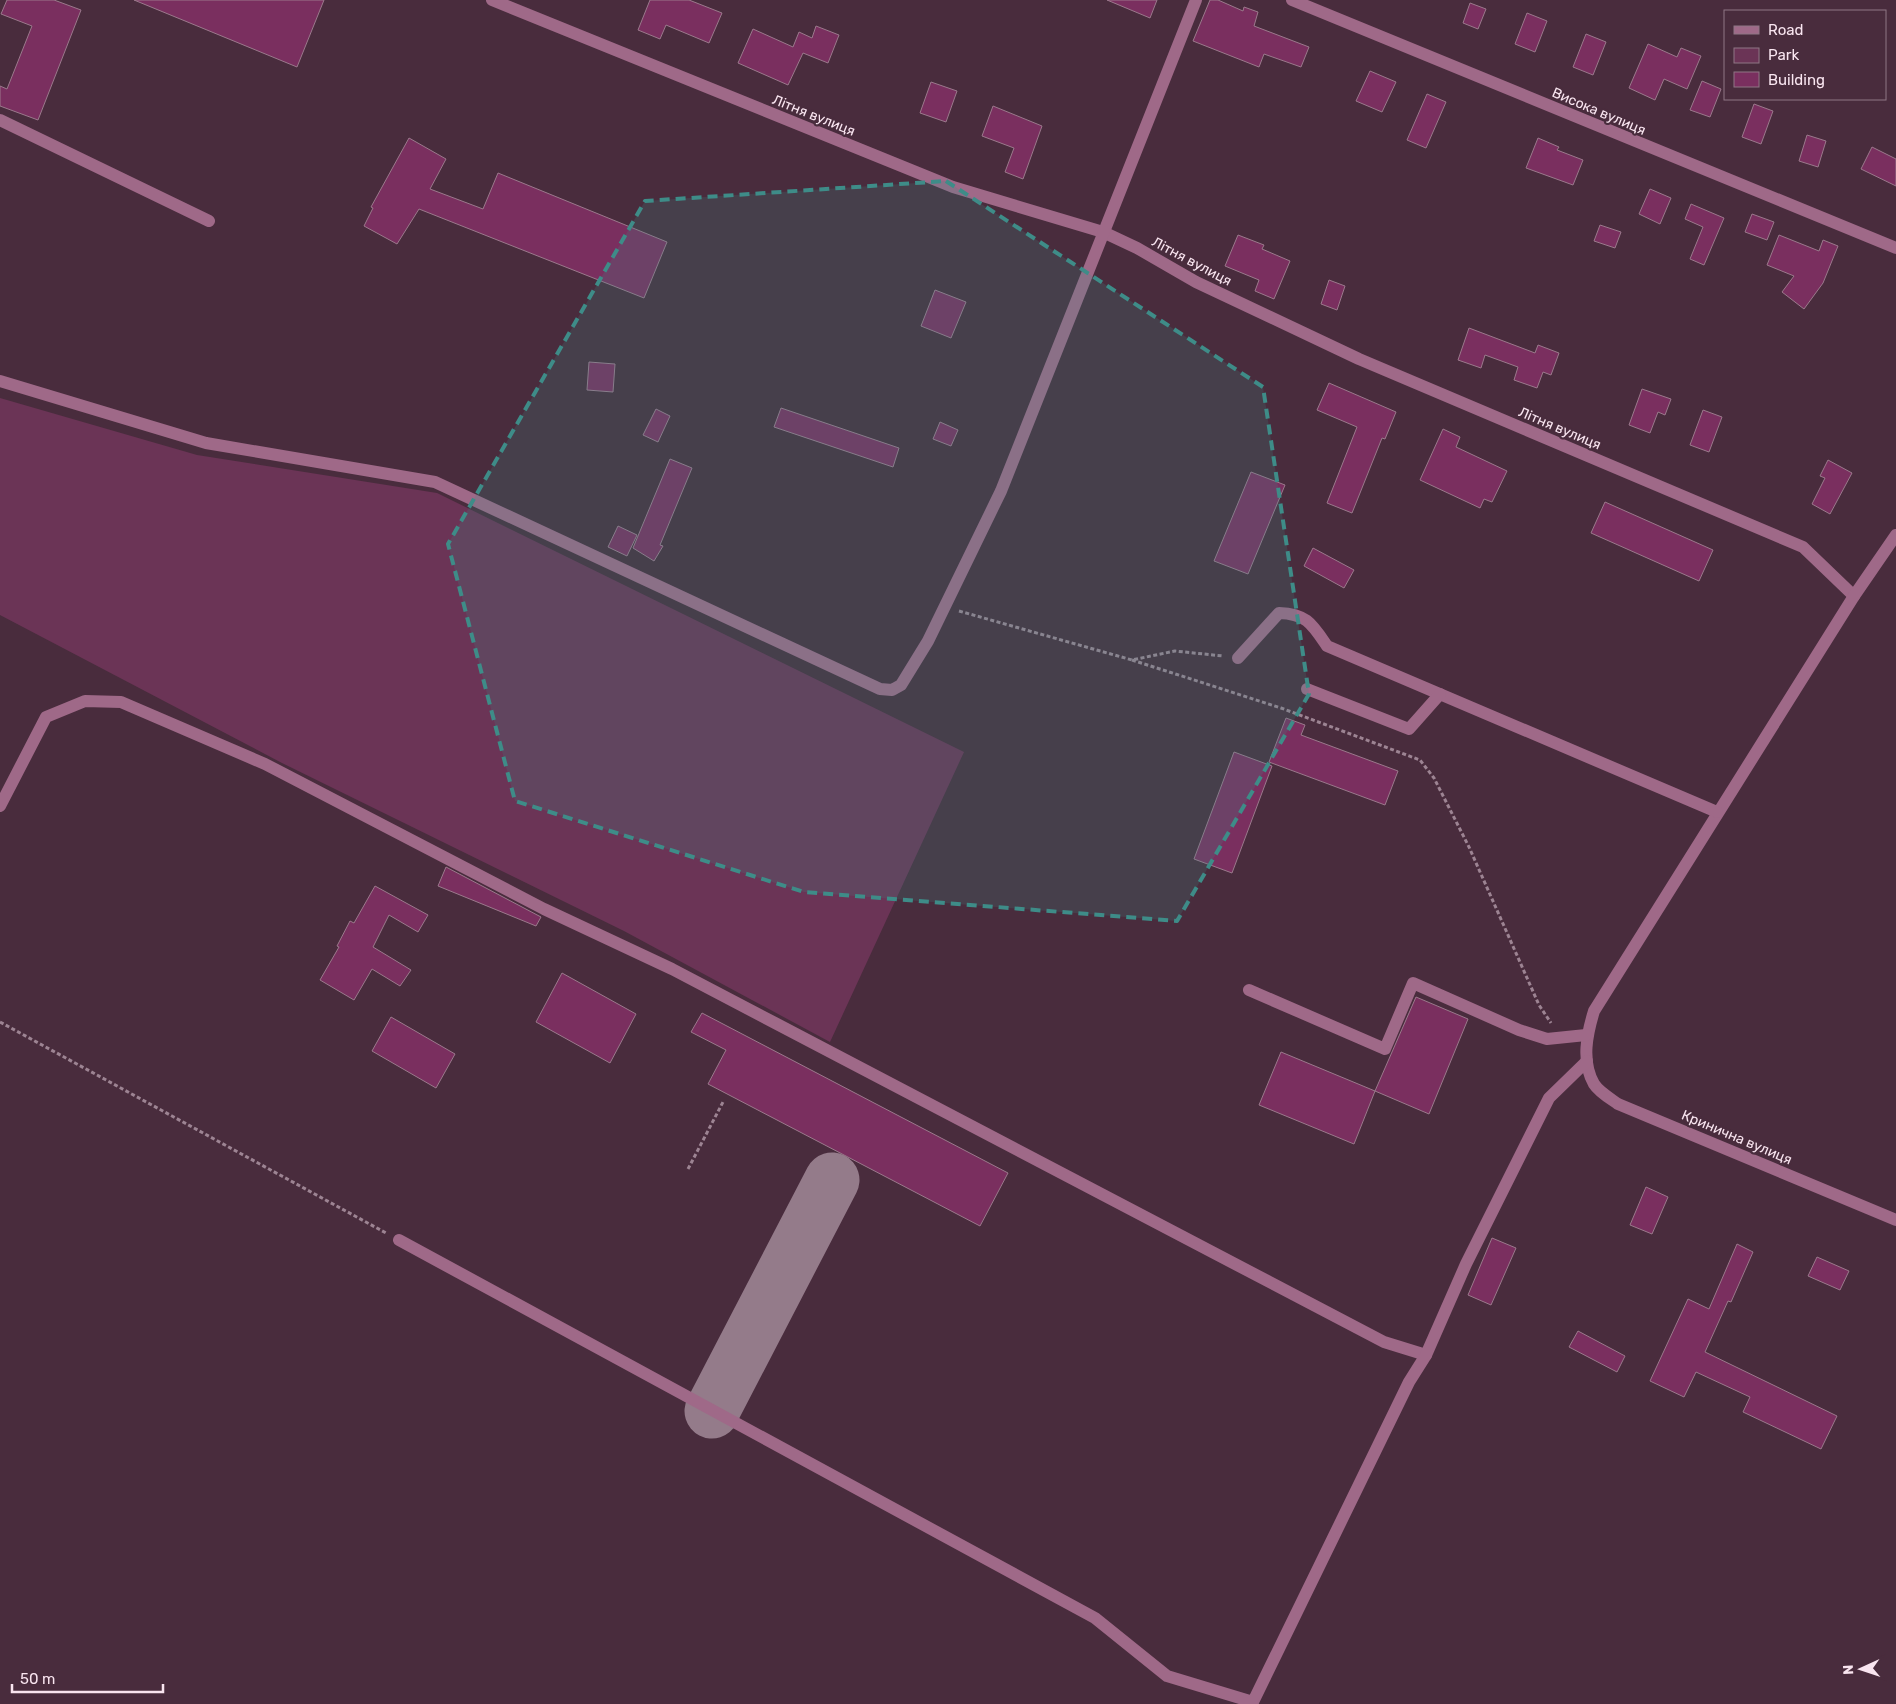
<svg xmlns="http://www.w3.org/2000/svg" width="1896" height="1704" font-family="Rubik,sans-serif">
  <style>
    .green { fill: #6b3456 }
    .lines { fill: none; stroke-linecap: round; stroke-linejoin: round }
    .taxiway { stroke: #947b8a; stroke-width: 55 }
    .building { fill: #7a2f5f; stroke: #9b798c }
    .path { stroke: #9d8493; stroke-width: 3; stroke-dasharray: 4 2.5; stroke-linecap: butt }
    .minor { stroke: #9f6988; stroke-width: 12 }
    .marked { fill: #3e8c88; fill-opacity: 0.2; stroke: #3e8c88; stroke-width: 4; stroke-dasharray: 10 6; stroke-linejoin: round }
    .labels { text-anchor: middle; stroke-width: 4.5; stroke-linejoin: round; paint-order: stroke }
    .street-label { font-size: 14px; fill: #f9e5f0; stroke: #492c3d }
  </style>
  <rect width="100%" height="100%" fill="#492c3d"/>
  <polygon class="green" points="0,398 197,455 437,493 964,752 830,1042 624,931 282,763 0,615"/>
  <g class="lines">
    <polyline class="taxiway" points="712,1411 832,1180"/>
  </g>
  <g class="building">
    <polygon points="7,0 54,0 81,10 38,120 0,106 0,86 7,89 32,26 1,14"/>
    <polygon points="134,0 324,0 297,67"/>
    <polygon points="650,0 689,0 722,13 709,43 666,25 660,39 638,30"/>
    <polygon points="1107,0 1157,0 1150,18"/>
    <polygon points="1210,0 1218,0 1243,11 1244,7 1258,12 1254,26 1309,47 1301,67 1264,54 1259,67 1193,41"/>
    <polygon points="1470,3 1486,9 1478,29 1463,23"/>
    <polygon points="1527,13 1547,21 1535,52 1515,44"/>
    <polygon points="816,26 839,35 828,63 803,53 788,85 738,63 753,29 793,47 799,32 812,38"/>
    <polygon points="1586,34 1606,42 1593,75 1573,67"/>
    <polygon points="1648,44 1677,57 1681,48 1701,56 1687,89 1664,79 1655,100 1629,88"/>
    <polygon points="1370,71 1396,82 1382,112 1356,101"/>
    <polygon points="1702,81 1721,89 1710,117 1690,110"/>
    <polygon points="931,82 957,91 946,122 920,113"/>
    <polygon points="1427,94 1446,102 1426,148 1407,140"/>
    <polygon points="1754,104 1773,111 1761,144 1742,137"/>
    <polygon points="993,106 1042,126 1023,179 1005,172 1014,148 982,136"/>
    <polygon points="1807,135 1826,141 1818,167 1799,161"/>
    <polygon points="409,138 446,159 430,189 483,209 498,173 667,242 644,298 419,209 397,244 364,226 373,208 371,207"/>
    <polygon points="1538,138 1559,147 1557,150 1583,160 1573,185 1526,168"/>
    <polygon points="1872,147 1896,159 1896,186 1861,169"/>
    <polygon points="1650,189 1671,198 1660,224 1639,214"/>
    <polygon points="1691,204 1724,218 1704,265 1690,259 1703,227 1685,219"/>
    <polygon points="1752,214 1774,222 1767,240 1745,232"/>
    <polygon points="1600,225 1621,232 1615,248 1594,241"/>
    <polygon points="1238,235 1264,245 1262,249 1290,261 1274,299 1255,291 1259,280 1225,266"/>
    <polygon points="1779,235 1819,251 1823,240 1838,246 1823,283 1804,309 1782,292 1794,276 1767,265"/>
    <polygon points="1329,280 1345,286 1337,310 1321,304"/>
    <polygon points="935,290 966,302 951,338 921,326"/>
    <polygon points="1469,328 1535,353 1538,345 1559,353 1551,375 1543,372 1537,388 1514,380 1518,367 1485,355 1481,368 1458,360"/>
    <polygon points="589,362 615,364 613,392 587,390"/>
    <polygon points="1329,383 1396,412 1385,439 1382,438 1352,513 1327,503 1357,427 1317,410"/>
    <polygon points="1642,389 1671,399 1665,415 1658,412 1650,433 1629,425"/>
    <polygon points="781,408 899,448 893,467 774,427"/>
    <polygon points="656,409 670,416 658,442 643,435"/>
    <polygon points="1703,410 1722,417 1709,452 1690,445"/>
    <polygon points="940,422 958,430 951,446 933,439"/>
    <polygon points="1443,429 1460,437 1456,447 1507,471 1492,502 1484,499 1480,508 1420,480"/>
    <polygon points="670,459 692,468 660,545 663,546 654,561 633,548"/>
    <polygon points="1828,460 1852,473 1830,514 1812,504 1825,478 1820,476"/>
    <polygon points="1251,472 1285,485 1248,574 1214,561"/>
    <polygon points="1605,502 1713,550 1699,581 1591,533"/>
    <polygon points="618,526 637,535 627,556 608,547"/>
    <polygon points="1313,548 1354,570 1344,588 1304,566"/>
    <polygon points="1286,718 1305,725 1301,735 1398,771 1385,805 1269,762"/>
    <polygon points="1234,752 1272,766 1232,873 1194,859"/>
    <polygon points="446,867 541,917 536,926 438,886"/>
    <polygon points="375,886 428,915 418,932 389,915 373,947 411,970 400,986 372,969 354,1000 320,980 339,947 337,946 350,921 354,923"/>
    <polygon points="562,973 636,1014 610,1063 536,1022"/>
    <polygon points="1416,997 1468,1019 1429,1114 1375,1091"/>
    <polygon points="702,1013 1008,1173 980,1226 708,1084 726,1050 691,1032"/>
    <polygon points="391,1017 455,1054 436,1088 372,1051"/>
    <polygon points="1281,1052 1375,1091 1354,1144 1259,1105"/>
    <polygon points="1646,1187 1668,1197 1652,1234 1630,1225"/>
    <polygon points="1492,1238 1516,1248 1491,1305 1468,1295"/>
    <polygon points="1737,1244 1753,1252 1731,1302 1728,1301 1705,1352 1837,1416 1821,1449 1743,1412 1750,1397 1696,1372 1684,1397 1650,1381 1688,1299 1709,1309"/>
    <polygon points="1817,1257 1849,1271 1840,1290 1808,1276"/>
    <polygon points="1578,1331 1625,1356 1617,1372 1569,1347"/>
  </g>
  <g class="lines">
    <g class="path">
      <polyline points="959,611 1132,660 1175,651 1223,656"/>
      <polyline points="1132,660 1281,708 1420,760 1434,778 1469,847 1539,1005 1551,1023"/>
      <polyline points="0,1022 386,1233"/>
      <polyline points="688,1169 723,1102"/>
    </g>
    <g class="minor">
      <polyline points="492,0 953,187 1103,232 1137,248 1196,282 1359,359 1803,547 1854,596"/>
      <polyline points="1292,0 1896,248"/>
      <polyline points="0,120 209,221"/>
      <polyline points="0,381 206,443 435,482 880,689 892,690 901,685 928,641 1001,491 1196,0"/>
      <path d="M 1896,535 L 1854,596 L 1594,1011 C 1587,1034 1581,1061 1594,1084 C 1599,1092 1611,1099 1618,1104 L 1896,1220"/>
      <path d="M 1238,658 L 1279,613 C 1307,614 1312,624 1327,646 L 1717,812"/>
      <polyline points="1307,689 1409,729 1440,694"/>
      <polyline points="0,806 46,717 85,701 121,702 265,764 544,909 672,969 1384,1342 1426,1355"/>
      <polyline points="1249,990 1385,1049 1413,983 1519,1030 1547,1039 1586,1035"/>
      <polyline points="399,1240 1095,1618 1167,1676 1253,1702 1409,1382 1426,1355 1466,1264 1549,1098 1587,1061"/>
    </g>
  </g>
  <path class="marked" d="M 946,181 L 1263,387 L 1309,694 L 1177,921 L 804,892 L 515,801 L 448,544 L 645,201 Z"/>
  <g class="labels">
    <g class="street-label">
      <text transform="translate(1599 111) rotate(23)" y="5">Висока вулиця</text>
      <text transform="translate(814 115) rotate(22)" y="5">Літня вулиця</text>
      <text transform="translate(1192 261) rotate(28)" y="5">Літня вулиця</text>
      <text transform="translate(1560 428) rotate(23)" y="5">Літня вулиця</text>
      <text transform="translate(1737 1137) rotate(23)" y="5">Кринична вулиця</text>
    </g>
  </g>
  <rect x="1724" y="10" width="162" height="90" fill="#492c3d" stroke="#8f7685"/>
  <rect x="1734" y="26" width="25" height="8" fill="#9f6988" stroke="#8f7685"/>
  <text x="1768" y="35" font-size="15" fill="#f9e5f0">Road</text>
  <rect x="1734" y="48" width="25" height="15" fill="#6b3456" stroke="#8f7685"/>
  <text x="1768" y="60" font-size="15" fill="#f9e5f0">Park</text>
  <rect x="1734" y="72" width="25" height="15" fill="#7a2f5f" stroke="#8f7685"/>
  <text x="1768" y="85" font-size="15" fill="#f9e5f0">Building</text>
  <g transform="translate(1861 1669) rotate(267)" stroke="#492c3d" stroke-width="4" paint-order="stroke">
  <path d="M0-4L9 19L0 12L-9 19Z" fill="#f9e5f0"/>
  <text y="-8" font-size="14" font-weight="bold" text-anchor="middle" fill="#f9e5f0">N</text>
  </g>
  <path d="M12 1684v8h151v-8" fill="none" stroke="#f9e5f0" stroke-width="2.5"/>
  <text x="20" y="1684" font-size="15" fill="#f9e5f0" stroke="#492c3d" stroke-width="4" paint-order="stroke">50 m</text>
</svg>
